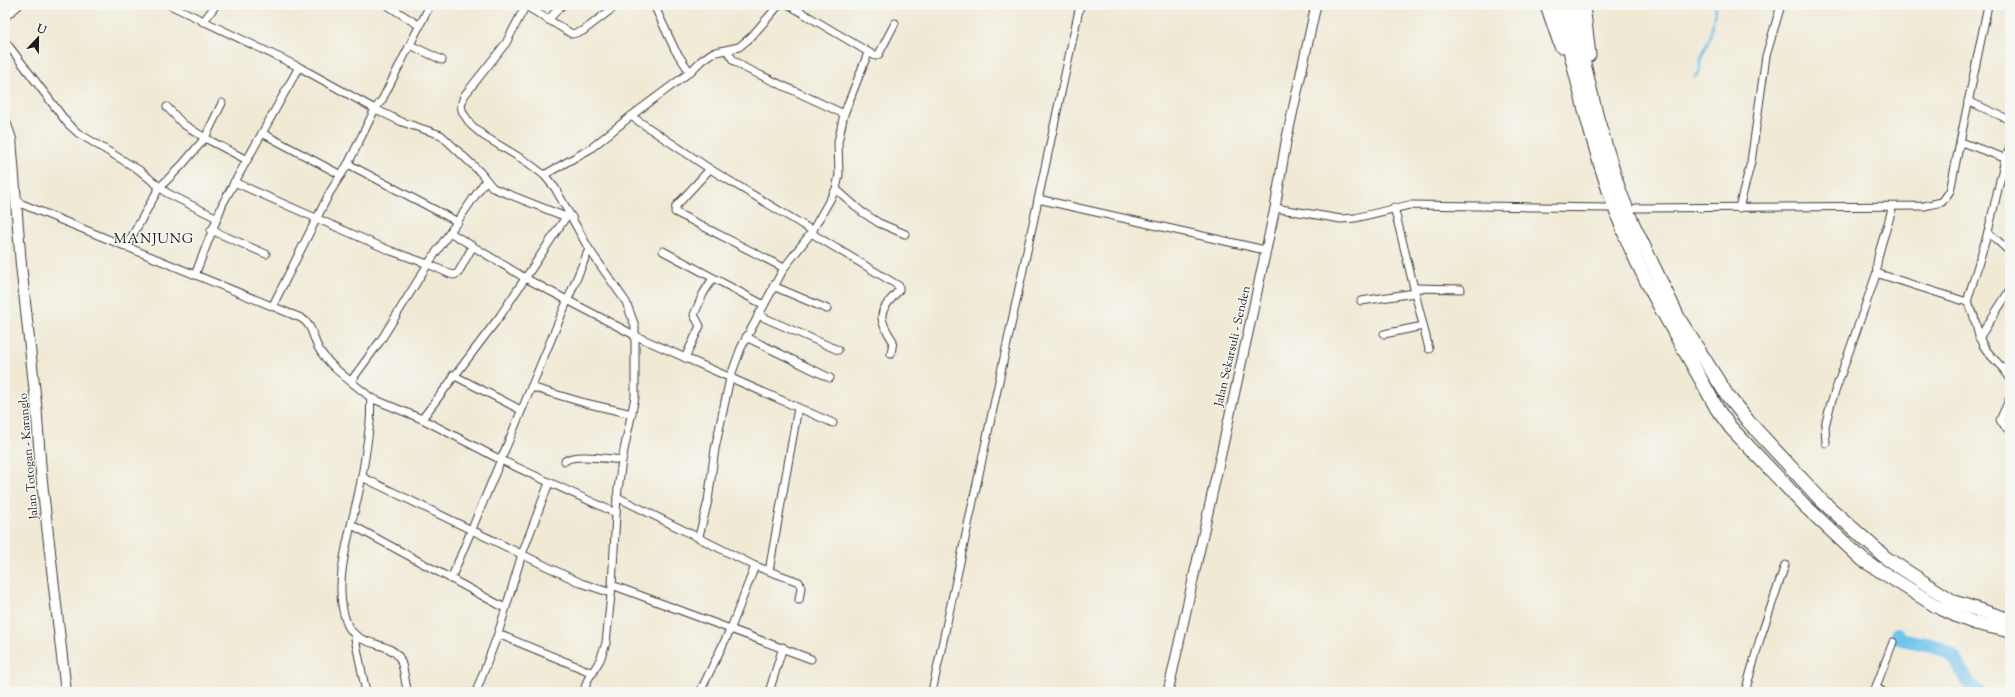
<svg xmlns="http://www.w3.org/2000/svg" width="2015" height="697" font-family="'Sorts Mill Goudy',serif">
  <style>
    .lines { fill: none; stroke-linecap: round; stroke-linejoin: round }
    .stream { stroke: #6fc3ec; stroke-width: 2.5 }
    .river { stroke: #6fc3ec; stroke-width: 14 }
    .minor-casing { stroke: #3c3b38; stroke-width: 9 }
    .tertiary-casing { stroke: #3c3b38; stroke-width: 11 }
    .secondary-casing { stroke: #3c3b38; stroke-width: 12 }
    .motorway-casing { stroke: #3c3b38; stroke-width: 15 }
    .minor { stroke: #fff; stroke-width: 7 }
    .tertiary { stroke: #fff; stroke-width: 9 }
    .secondary { stroke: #fff; stroke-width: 10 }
    .motorway { stroke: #fff; stroke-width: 13 }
    .labels { text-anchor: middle; stroke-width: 3; stroke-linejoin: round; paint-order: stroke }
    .street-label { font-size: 12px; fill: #1c1c1c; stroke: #f6f6f2 }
    .quarter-label { font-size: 14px; letter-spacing: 1px; fill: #1c1c1c; stroke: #f6f6f2 }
  </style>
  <rect width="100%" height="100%" fill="#f6f6f2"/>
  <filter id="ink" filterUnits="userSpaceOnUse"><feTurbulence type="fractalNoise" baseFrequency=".025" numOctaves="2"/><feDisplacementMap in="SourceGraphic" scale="8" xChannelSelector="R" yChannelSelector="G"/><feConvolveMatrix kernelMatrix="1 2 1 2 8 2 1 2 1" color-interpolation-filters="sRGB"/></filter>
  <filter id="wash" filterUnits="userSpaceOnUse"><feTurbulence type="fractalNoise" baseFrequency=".012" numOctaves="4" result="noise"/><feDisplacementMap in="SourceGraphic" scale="16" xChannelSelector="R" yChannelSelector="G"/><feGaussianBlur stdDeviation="0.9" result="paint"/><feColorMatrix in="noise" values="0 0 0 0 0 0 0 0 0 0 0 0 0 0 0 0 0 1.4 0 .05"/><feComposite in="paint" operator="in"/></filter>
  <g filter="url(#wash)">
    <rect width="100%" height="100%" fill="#f0e9d4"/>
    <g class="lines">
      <polyline class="stream" points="1695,77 1700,71 1700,61 1710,37 1716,5"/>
      <path class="river" d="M 1897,634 L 1899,638 C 1916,644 1936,642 1951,655 C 1963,665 1963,684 1978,692"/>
    </g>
  </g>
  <g filter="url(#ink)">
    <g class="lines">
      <defs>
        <g id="minor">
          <polyline points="170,5 299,67 375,109 402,122 441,135 480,172 493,188 566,217 572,217"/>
          <polyline points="387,5 420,26"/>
          <polyline points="526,5 506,43 464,96 461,106 463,113 471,125 484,136 527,162 544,175 555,188 589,249 626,302 635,326 635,397 622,460 617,497 612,585 606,643 600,660 587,681 584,692"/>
          <polyline points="654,5 675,50 690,72"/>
          <polyline points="789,5 875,56 879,54 895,23"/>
          <polyline points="526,6 572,34 583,31 617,5"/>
          <polyline points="548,20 562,5"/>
          <polyline points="203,22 216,5"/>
          <polyline points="5,41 68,124 78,133 139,170 167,193 217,218"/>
          <polyline points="410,45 442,60"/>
          <polyline points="727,50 733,60 745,68 844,114"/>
          <polyline points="1968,101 2010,120"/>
          <polyline points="167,107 183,124 205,138 222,103"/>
          <polyline points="631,116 710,169 813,231"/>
          <polyline points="262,133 341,175"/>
          <polyline points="1961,142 2010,160"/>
          <polyline points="348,164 458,222"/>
          <polyline points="710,169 676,206 675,212 784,268"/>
          <polyline points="544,175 590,149 631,116 690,72 702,60 712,53 739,47 751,37 779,5"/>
          <polyline points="234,182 391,251 428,264 450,274 454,275 458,273 473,246"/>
          <polyline points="836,189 862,212 879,223 905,234"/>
          <polyline points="1038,199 1265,250"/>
          <path d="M 17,202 L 301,318 C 313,325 312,337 319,349 C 331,369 354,383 371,398 C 370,406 371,414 370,422 C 367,445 364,468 359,491 C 351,531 330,587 348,626 C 359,647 388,641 399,657 C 405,668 404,681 408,692"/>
          <polyline points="1394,207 1429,349"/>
          <path d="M 1892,207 C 1890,224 1874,257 1877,272 L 1879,274 L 1967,302 C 1976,313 1975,328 1981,341 C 1987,356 2002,364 2010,378"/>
          <polyline points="1275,208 1341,219 1355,218 1409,205 1609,208"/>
          <polyline points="1636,208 1924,206 1942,202 1950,191 1988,5"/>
          <polyline points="1739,208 1751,162 1766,56 1781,5"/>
          <polyline points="211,230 266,254"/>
          <polyline points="1988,232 2010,252"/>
          <polyline points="451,233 525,278 636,336 833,423"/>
          <path d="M 811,233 L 899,286 L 899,290 C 880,312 875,314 893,341 L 891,354"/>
          <polyline points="126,247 159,188 182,165 205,138 247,160"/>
          <polyline points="663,251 764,305"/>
          <polyline points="195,275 223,203 299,67"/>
          <polyline points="773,286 827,309"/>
          <polyline points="1415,288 1461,289"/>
          <polyline points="1361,301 1415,293"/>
          <polyline points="1967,302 1988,232 2005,159 2010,147"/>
          <polyline points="273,305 330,192 348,164 375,109 382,100 430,5"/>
          <polyline points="758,315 838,350"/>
          <polyline points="1384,334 1423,326"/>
          <polyline points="746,337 830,378"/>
          <polyline points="1979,338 2010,290"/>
          <polyline points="685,358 700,326 694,315 703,294 713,278"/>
          <polyline points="453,375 521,410"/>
          <polyline points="351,381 381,340 428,264 486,180"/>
          <polyline points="531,387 585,403 632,414"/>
          <polyline points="371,398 422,419 501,460 616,513"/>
          <polyline points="2010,398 2000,420 2004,426 2010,430"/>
          <polyline points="422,419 500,316 566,217"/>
          <polyline points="1826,443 1825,426 1831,403 1877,272"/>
          <path d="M 565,461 C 573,453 609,459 622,460"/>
          <polyline points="362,477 581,583 611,593"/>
          <polyline points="617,497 755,566 799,582 801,587 799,600"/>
          <polyline points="352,525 505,608"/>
          <polyline points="699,536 708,501 715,449 730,378 741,348 784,268 811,233 836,189 839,175 838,142 844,114 868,53"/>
          <polyline points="769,571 798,408"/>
          <polyline points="451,579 589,249"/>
          <polyline points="612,585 811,659"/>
          <polyline points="354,634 366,692"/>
          <polyline points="498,634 593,673"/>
          <polyline points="1876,687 1883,692"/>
          <polyline points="476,692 498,634 522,554 549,483"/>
          <polyline points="700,692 731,628 755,566"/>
          <polyline points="769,692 783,647"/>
          <polyline points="932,692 1080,5"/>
          <polyline points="1745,692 1760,639 1785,565"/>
          <polyline points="1874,692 1893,642"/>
        </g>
        <polyline id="tertiary" points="1168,692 1252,315 1275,208 1286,142 1316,5"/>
        <g id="secondary">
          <polyline points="5,15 17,5"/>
          <polyline points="5,122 11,139 21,265 36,403 41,473 66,692"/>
        </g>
        <g id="motorway">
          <polyline points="1547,5 1561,46"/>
          <path d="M 1559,5 C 1578,83 1596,163 1626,237 C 1651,297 1687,352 1717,409 L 1731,428 L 1804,505 L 1863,560 L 1936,606 L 1957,616 L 1975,623 L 2010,631"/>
          <polyline points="1570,5 1597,118 1619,190 1632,222 1679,319 1727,395 1748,421 1822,501 1886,558 1954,602 2010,620"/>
          <polyline points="1583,5 1589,55"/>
        </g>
      </defs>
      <use href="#minor" class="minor-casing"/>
      <use href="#tertiary" class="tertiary-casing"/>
      <use href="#secondary" class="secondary-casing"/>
      <use href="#motorway" class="motorway-casing"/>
      <use href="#minor" class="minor"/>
      <use href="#tertiary" class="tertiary"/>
      <use href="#secondary" class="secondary"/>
      <use href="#motorway" class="motorway"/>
    </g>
  </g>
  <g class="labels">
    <g class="street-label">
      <text transform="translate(1232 346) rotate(-77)" y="4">Jalan Sekarsuli - Senden</text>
      <text transform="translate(28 456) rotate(-95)" y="4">Jalan Totogan - Karanglo</text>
    </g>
    <g class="quarter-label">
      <text x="154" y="243">MANJUNG</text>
    </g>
  </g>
  <rect width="2015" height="697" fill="none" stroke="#f6f6f2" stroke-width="20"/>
  <g transform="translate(38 38) rotate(22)" stroke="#f6f6f2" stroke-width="3" paint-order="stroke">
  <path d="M0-3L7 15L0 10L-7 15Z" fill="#1c1c1c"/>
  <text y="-6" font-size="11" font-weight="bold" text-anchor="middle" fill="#1c1c1c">U</text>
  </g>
</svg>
